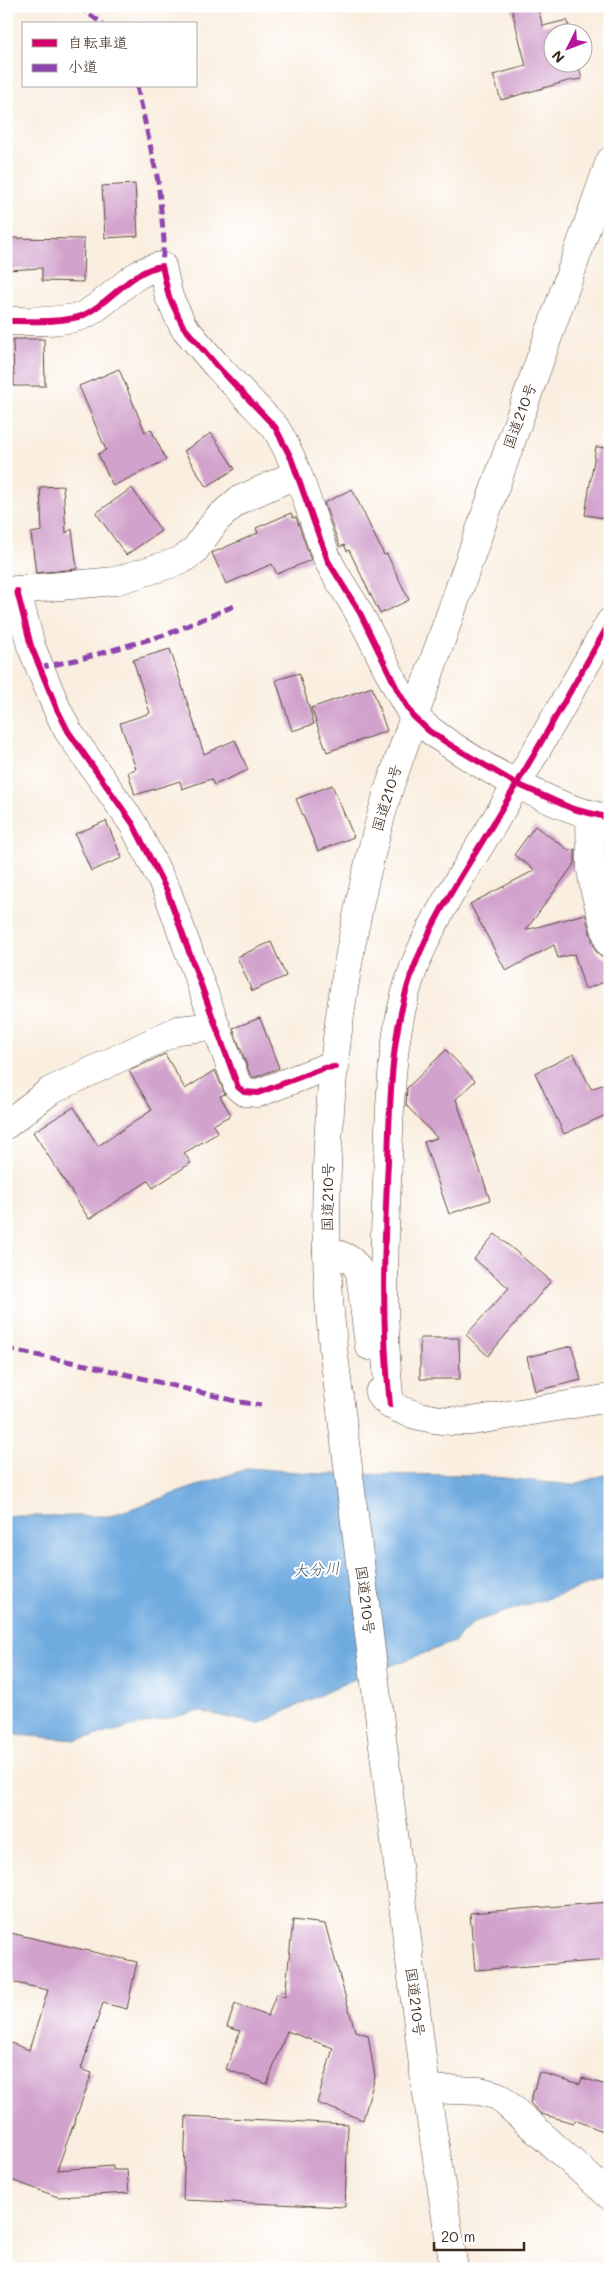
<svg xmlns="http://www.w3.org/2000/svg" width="616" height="2275" font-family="Mali,'Klee One',sans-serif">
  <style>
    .water { fill: #6fabe0; stroke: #556a7f }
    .building { fill: #d1a2cc }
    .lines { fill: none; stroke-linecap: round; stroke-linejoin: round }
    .minor-casing { stroke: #58473b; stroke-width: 29 }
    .tertiary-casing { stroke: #58473b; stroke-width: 29 }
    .trunk-casing { stroke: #58473b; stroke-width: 29 }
    .minor { stroke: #fff; stroke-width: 28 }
    .tertiary { stroke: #fff; stroke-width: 28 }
    .trunk { stroke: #fff; stroke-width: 28 }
    .quiet { stroke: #8e44ad; stroke-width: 5; stroke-dasharray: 10 5; stroke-linecap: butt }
    .cycleway-casing { stroke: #fff; stroke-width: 9 }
    .cycleway { stroke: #d6006c; stroke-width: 6 }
    .labels { text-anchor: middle; stroke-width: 4; stroke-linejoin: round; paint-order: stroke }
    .street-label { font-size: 15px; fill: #3b2a1e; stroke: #fff }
    .water-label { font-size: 16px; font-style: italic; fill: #505e6c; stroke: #fff }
  </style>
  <rect width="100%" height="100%" fill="#fff"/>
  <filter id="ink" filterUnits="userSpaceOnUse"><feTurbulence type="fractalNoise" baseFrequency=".02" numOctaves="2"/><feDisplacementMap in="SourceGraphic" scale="10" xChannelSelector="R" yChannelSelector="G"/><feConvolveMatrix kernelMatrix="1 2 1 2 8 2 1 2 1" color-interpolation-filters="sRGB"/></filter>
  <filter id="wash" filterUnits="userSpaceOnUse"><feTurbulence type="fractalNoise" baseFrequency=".0096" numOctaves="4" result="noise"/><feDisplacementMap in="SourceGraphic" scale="20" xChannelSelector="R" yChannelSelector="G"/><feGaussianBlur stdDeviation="1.12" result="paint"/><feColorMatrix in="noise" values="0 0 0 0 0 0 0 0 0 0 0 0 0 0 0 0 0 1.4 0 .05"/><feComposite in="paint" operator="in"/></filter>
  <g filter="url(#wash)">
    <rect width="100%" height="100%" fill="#f9eedf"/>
    <polygon class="water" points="249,1468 321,1474 474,1475 572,1485 610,1473 610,1578 474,1622 454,1642 350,1681 258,1724 199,1711 76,1740 6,1734 6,1516 110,1516"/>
    <g id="blocks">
      <g class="building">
        <polygon points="511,6 537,6 543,26 567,20 570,32 554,32 554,62 578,62 582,79 568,81 501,100 493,75 526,66"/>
        <polygon points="135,184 138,236 105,238 102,186"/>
        <polygon points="6,238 84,239 83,282 42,281 42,268 6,270"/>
        <polygon points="13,339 44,339 45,386 14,386"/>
        <polygon points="119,369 145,432 151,429 166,460 113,486 98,454 106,450 79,386"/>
        <polygon points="211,433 235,469 206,487 184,451"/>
        <polygon points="596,447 610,448 610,519 585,515"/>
        <polygon points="63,486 66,533 72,529 77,569 36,573 31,533 42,531 40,487"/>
        <polygon points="132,488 161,531 126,555 96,513"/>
        <polygon points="352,489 384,555 387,554 409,600 380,614 349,550 347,551 344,545 340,547 324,503"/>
        <polygon points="291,513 293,518 296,517 311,560 277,574 272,564 226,584 212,553 258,533 256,528"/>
        <polygon points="170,649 204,754 235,740 248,770 214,785 211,779 182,789 180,781 135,795 128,772 136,769 120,723 150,713 133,660"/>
        <polygon points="299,673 314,724 292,731 276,680"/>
        <polygon points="372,687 387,731 327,752 311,708"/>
        <polygon points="332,785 354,837 318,851 296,799"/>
        <polygon points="106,821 122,858 91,871 75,834"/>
        <polygon points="535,826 570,851 575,849 575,863 526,930 585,914 595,950 600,956 610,960 610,980 585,989 574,954 558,958 554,945 506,971 470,904 535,870 514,855"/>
        <polygon points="271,942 286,976 252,991 237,957"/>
        <polygon points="260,1018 279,1068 256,1077 251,1077 233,1028"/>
        <polygon points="446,1050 475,1081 456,1099 490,1200 449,1214 424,1142 437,1138 406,1105 407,1088"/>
        <polygon points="165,1054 185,1089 215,1070 225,1094 220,1096 231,1115 213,1125 218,1133 184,1153 191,1163 153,1188 148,1181 89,1219 33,1132 74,1107 98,1146 152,1110 129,1071"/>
        <polygon points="574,1054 591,1089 610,1082 610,1113 564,1134 535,1073"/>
        <polygon points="495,1234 551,1281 488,1356 466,1335 509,1288 474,1259"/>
        <polygon points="420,1338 459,1338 460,1379 420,1379"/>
        <polygon points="572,1346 581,1380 535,1391 527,1357"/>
        <polygon points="610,1902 610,1960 475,1970 470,1913"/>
        <polygon points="293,1920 325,1924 355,2031 368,2035 375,2077 363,2120 317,2103 333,2048 287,2031 267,2084 226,2069 240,2031 227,2027 235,2004 268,2016 276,1994 285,1997"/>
        <polygon points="6,1932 137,1962 127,2009 103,2003 81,2069 92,2073 57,2170 113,2166 113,2170 127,2170 129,2193 58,2197 6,2178 6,2041 29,2050 48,1990 6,1981"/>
        <polygon points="539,2072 580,2084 582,2078 610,2086 610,2134 575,2120 574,2123 541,2114 530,2103"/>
        <polygon points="186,2116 348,2124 345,2207 183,2200"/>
      </g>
    </g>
  </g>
  <g filter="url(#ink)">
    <use href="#blocks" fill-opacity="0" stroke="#58473b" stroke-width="1"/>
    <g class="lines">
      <defs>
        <g id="minor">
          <path d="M 6,321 C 27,321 65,323 84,315 C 111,302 131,270 162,266 L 169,297 L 183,326 L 217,366 L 275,427 C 300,467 310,515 327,558 C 336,578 350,596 360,615 C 378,648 393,684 413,716"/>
          <polyline points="6,591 115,581 180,561 194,551 217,519 239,500 297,474"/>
          <polyline points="17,591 31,646 57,709 68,731 133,824 167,891 238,1087 244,1092 258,1093 324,1068 335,1067"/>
          <polyline points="590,814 591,870 595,892 610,945"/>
          <polyline points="6,1125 50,1091 178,1030 215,1026"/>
          <path d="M 327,1251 C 343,1256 353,1257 360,1273 L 369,1346"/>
          <path d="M 379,1393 C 393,1416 447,1423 472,1421 L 610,1398"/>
          <path d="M 390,1405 C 381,1324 384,1243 388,1161 C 390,1098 391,1030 413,970 C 433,916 467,868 496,819 C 535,754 572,688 610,622"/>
          <polyline points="426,2089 480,2091 498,2096 610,2196"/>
        </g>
        <path id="tertiary" d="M 413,716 C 451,751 559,814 610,818"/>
        <path id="trunk" d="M 454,2269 L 425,2081 L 333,1347 C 314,1160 336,968 389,788 L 610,161"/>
      </defs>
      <use href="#minor" class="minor-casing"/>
      <use href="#tertiary" class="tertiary-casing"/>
      <use href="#trunk" class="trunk-casing"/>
      <use href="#minor" class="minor"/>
      <use href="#tertiary" class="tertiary"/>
      <use href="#trunk" class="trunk"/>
      <g class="quiet">
        <polyline points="78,6 103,24"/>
        <polyline points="137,86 158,181 164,240 162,266"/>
        <polyline points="39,668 84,658 168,634 236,605"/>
        <polyline points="6,1349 96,1367 240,1402 261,1405"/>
      </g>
      <defs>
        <g id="cycleway">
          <path d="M 6,321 C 27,321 65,323 84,315 C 111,302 131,270 162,266 L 169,297 L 183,326 L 217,366 L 275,427 L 291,458 L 328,561 L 360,613 L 398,691 L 413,716 L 429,731 L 452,746 L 517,784 L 573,809 L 610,818"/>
          <polyline points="17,591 31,646 57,709 68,731 133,824 167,891 238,1087 244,1092 258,1093 324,1068 335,1067"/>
          <path d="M 390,1405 C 381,1324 384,1243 388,1161 C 390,1098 391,1030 413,970 C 433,916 467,868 496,819 C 535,754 572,688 610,622"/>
        </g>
      </defs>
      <use href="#cycleway" class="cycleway-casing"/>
      <use href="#cycleway" class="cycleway"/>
    </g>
  </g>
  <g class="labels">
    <g class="street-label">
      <text transform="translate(520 416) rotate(-70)" y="5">国道210号</text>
      <text transform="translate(387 798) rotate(-73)" y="5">国道210号</text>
      <text transform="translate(328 1197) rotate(-89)" y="5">国道210号</text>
      <text transform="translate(365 1600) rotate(83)" y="5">国道210号</text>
      <text transform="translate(415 2002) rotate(83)" y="5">国道210号</text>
    </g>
    <g class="water-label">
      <text transform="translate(316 1569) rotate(-4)" y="6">大分川</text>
    </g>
  </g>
  <rect width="616" height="2275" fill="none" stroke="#fff" stroke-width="25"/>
  <rect x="22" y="22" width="175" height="65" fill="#ffffff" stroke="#b1aaa5"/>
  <rect x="32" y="39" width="25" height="8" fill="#d6006c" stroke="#b1aaa5"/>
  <text x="68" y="48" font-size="15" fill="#3b2a1e">自転車道</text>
  <rect x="32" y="64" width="25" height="8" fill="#8e44ad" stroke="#b1aaa5"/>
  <text x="68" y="72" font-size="15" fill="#3b2a1e">小道</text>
  <g transform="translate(568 48) rotate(228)"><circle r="24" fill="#ffffff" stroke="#b1aaa5"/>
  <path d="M0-4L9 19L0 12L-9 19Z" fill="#b5179e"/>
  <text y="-8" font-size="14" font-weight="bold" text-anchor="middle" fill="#3b2a1e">N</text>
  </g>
  <path d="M434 2242v8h90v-8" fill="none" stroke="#3b2a1e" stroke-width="2.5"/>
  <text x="441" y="2242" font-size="15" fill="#3b2a1e" stroke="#ffffff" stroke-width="4" paint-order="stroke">20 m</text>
</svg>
